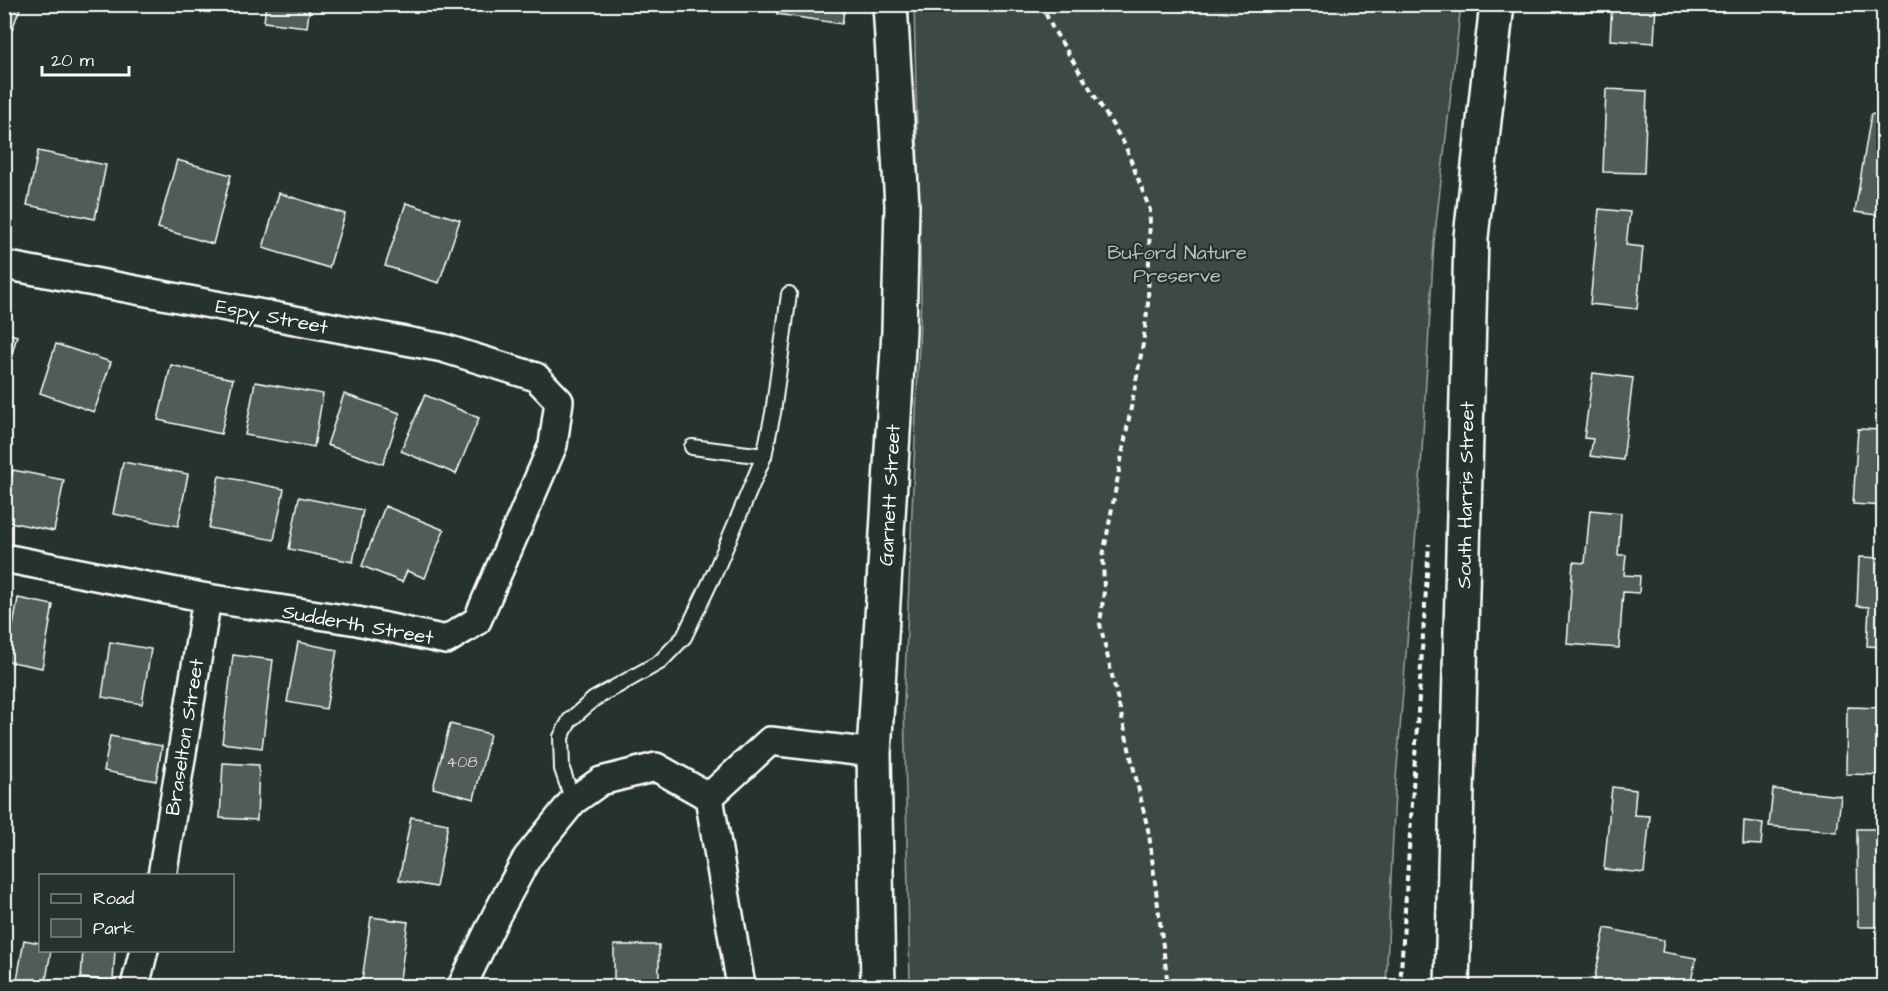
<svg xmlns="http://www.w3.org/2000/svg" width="1888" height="991" font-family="'Architects Daughter',sans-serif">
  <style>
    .green { fill: #3e4944; stroke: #9ea4a2; stroke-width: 1.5 }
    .building { fill: #515c57; stroke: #fff; stroke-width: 1.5 }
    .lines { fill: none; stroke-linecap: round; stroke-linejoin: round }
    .service-casing { stroke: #fff; stroke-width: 18 }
    .minor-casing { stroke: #fff; stroke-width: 32 }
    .tertiary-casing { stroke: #fff; stroke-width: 38 }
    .path { stroke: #fff; stroke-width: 4; stroke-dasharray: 6 4.5; stroke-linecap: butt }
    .service { stroke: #26332d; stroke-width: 14 }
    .minor { stroke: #26332d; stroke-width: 27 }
    .tertiary { stroke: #26332d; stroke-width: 33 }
    .labels { text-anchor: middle; stroke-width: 4.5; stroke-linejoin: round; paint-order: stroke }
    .number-label { font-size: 16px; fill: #d4d6d5 }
    .park-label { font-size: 20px; fill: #bbbfbe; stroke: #26332d }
    .street-label { font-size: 20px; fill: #fff; stroke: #26332d }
  </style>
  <rect width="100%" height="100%" fill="#26332d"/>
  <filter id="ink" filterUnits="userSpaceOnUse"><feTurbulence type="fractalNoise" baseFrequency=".0167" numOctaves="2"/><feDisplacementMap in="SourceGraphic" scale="12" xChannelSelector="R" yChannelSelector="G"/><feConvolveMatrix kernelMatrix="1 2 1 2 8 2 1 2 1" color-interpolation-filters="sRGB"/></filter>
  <g filter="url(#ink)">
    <polygon class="green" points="914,5 1461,5 1434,242 1421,468 1395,791 1386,986 910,986 904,702 921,296"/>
    <g class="building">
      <polygon points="4,4 20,8 4,51"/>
      <polygon points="266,4 310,4 307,27 264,22"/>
      <polygon points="778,4 845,4 842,24 777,14"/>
      <polygon points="1612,4 1656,4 1654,43 1610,40"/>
      <polygon points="1606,89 1647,91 1644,173 1603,172"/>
      <polygon points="1871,114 1884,116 1884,216 1855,212"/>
      <polygon points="38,151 106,165 95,219 27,205"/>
      <polygon points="177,160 231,175 213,244 158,228"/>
      <polygon points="279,193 345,214 329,268 263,248"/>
      <polygon points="406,203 460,220 439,283 385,266"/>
      <polygon points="1599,209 1630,212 1626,245 1643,247 1637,309 1590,304"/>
      <polygon points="4,332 17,336 8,368 4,367"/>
      <polygon points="56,344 111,362 94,412 40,393"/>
      <polygon points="171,365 233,379 221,434 158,420"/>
      <polygon points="1593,373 1633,378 1623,460 1590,456 1593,439 1584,438"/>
      <polygon points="255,382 323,394 314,447 245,435"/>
      <polygon points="344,394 400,413 383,464 327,445"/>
      <polygon points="425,395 479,418 456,474 401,451"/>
      <polygon points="1858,429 1884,430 1884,506 1853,504"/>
      <polygon points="123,462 188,474 178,526 113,514"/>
      <polygon points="13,470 64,480 54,531 4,521 4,511"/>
      <polygon points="219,476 284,489 274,540 209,528"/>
      <polygon points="299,497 363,510 353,562 289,549"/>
      <polygon points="385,506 444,530 425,578 407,571 402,582 362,566"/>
      <polygon points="1590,510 1621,513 1618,555 1626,555 1624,575 1640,576 1639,593 1623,592 1619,648 1567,644 1573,562 1585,563"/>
      <polygon points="1859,557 1884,558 1884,647 1867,646 1869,607 1857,606"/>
      <polygon points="18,598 53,605 42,668 7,661"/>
      <polygon points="110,642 151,649 142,704 102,697"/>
      <polygon points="298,642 337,650 326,709 287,702"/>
      <polygon points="233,655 273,660 262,748 222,743"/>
      <polygon points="1847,707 1884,708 1884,775 1846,774"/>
      <polygon points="450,724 490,734 474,799 433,788"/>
      <polygon points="110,736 162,746 156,781 104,771"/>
      <polygon points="223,763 259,765 257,820 220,818"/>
      <polygon points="1612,787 1636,790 1634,815 1650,816 1644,873 1604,869"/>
      <polygon points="1773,789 1841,796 1837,832 1769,826"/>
      <polygon points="411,817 448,824 436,887 399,880"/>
      <polygon points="1744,821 1763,823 1761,845 1743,844"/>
      <polygon points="1857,829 1884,829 1884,927 1858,927"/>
      <polygon points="371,917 408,922 399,986 362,981"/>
      <polygon points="1605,928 1664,940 1662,952 1696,958 1690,986 1620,986 1594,981"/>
      <polygon points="24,940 40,943 40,950 51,950 45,986 16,986"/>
      <rect x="614" y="945" width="45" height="41"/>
      <polygon points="83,950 115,950 113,981 81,978"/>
    </g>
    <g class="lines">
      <defs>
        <g id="service">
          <polyline points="692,447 764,456"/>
          <polyline points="573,801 562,769 561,737 570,720 594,699 660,662 684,637 716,570 764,456 773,413 789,294"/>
        </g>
        <g id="minor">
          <polyline points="4,265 443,348 536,377 559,401 553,445 477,621 446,640 357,621 207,598 4,558"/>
          <polyline points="709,797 741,986"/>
          <polyline points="162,876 207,598"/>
          <polyline points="135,986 144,950"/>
          <polyline points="462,986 497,914 527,858 573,801 601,781 656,767 709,797 770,741 874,753"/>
        </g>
        <g id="tertiary">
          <polyline points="878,986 874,753 899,331 902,205 890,4"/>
          <polyline points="1452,986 1471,237 1497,4"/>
        </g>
      </defs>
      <use href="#service" class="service-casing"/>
      <use href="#minor" class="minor-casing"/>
      <use href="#tertiary" class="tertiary-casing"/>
      <g class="path">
        <polyline points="1041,4 1052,27 1125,145 1150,210 1148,304 1143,344 1103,556 1104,591 1100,624 1149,834 1168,986"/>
        <polyline points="1400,986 1429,544"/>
      </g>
      <use href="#service" class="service"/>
      <use href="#minor" class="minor"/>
      <use href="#tertiary" class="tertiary"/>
    </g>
  </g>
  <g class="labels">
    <g class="number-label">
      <text x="462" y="767">408</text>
    </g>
    <g class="park-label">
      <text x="1177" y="259">Buford Nature<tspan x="1177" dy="23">Preserve</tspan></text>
    </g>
    <g class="street-label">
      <text transform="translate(272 316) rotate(11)" y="7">Espy Street</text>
      <text transform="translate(889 495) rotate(-87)" y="7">Garnett Street</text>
      <text transform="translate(1465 495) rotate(-89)" y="7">South Harris Street</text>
      <text transform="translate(358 624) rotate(10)" y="7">Sudderth Street</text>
      <text transform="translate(184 737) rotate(-81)" y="7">Braselton Street</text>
    </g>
  </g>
  <rect width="1888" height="991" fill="none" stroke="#26332d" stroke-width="24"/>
  <rect x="12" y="12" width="1864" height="967" fill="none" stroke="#fff" stroke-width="2" filter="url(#ink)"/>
  <rect x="39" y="874" width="195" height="78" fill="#26332d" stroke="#7d8581" stroke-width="1.5"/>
  <rect x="51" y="894" width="30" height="9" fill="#26332d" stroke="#7d8581" stroke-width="1.5"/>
  <text x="93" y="904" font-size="18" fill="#ffffff">Road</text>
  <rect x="51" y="919" width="30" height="18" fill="#3e4944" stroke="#7d8581" stroke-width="1.5"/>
  <text x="93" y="934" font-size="18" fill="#ffffff">Park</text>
  <path d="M42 66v9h87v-9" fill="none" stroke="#ffffff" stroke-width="3"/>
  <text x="51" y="66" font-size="18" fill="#ffffff" stroke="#26332d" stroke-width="4.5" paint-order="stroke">20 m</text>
</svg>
